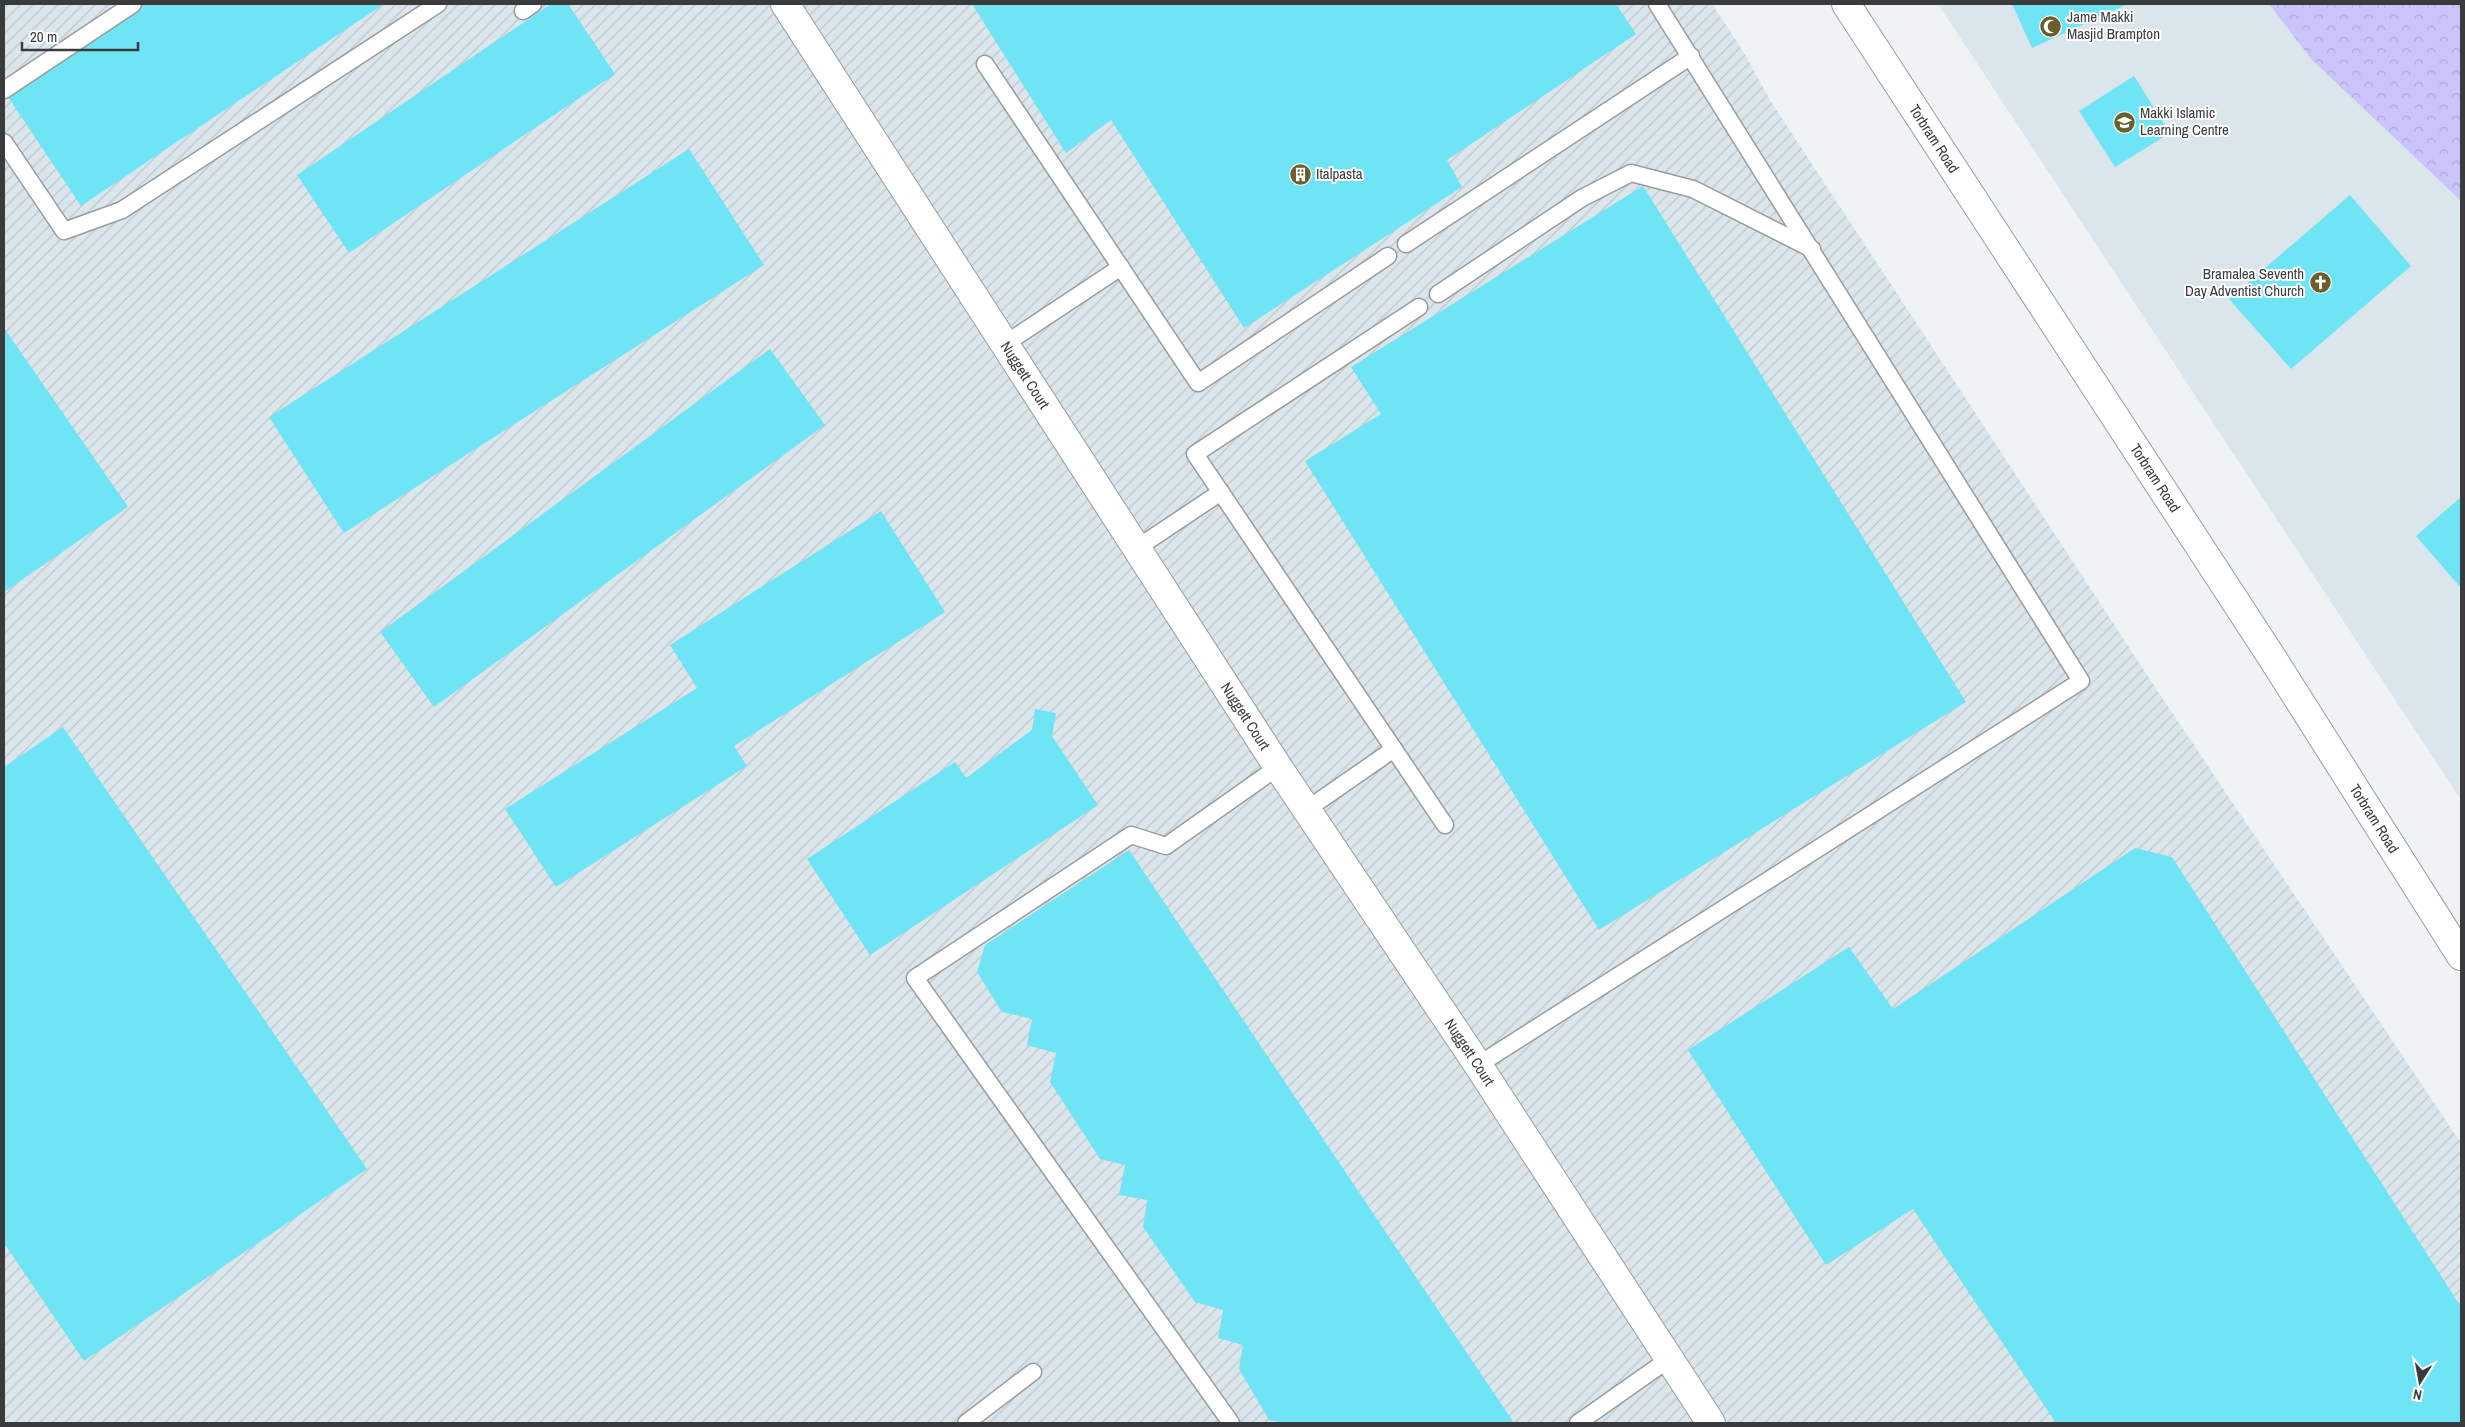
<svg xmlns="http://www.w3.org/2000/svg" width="2465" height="1427" font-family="'Archivo Narrow',sans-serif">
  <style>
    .built { fill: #dbe6ec }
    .industrial { fill: url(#industrial-furrows) }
    .park { fill: url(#park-crowns) }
    .building { fill: #6ee4f5 }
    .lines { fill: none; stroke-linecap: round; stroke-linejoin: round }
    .lane-casing { stroke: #999c9e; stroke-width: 19 }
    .street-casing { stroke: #999c9e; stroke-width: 30 }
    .secondary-casing { stroke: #999c9e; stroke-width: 30 }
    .lane { stroke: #fff; stroke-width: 16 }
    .street { stroke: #fff; stroke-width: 28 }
    .secondary { stroke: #fff; stroke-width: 28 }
    .labels { text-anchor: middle; stroke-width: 4; stroke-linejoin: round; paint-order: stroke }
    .poi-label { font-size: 15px; fill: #3a3b3c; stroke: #fff; text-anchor: start }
    .street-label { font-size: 15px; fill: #3a3b3c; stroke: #fff }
  </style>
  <defs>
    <pattern id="industrial-furrows" width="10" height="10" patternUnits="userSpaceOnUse" patternTransform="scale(1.25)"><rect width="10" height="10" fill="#dbe6ec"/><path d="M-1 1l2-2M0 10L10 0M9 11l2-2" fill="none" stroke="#bdc6cb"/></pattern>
    <pattern id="park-crowns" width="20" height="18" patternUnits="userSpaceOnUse" patternTransform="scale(1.25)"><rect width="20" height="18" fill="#cac4fa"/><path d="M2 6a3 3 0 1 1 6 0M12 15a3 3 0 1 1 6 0" fill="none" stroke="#aea9d7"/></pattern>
  </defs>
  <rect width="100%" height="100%" fill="#f0f3f6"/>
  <polygon class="built" points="1938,4 2269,4 2311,59 2461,201 2461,800"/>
  <polygon class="industrial" points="4,4 1712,4 1743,51 1770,100 2157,690 2461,1143 2461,1423 4,1423"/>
  <polygon class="park" points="2269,4 2461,4 2461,201 2311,59"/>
  <g class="building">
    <polygon points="131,4 384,4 81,206 4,91"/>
    <polygon points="551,4 568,4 615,74 349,253 297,175"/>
    <polygon points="972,4 1616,4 1636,34 1447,160 1462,187 1244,328 1111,120 1066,153"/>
    <polygon points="2012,4 2128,4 2032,48"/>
    <polygon points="2134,76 2170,133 2115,167 2079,111"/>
    <polygon points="689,149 764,265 344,533 269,417"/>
    <polygon points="1643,186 1966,702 1599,930 1305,461 1381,414 1351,367"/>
    <polygon points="2350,195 2411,266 2291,369 2229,299"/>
    <polygon points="4,328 128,507 4,592"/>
    <polygon points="770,349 825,425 434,707 380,632"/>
    <polygon points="2461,497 2461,588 2416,536"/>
    <polygon points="881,511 945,612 734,746 747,766 556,887 505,809 697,688 670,645"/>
    <polygon points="1035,709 1056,713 1052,736 1098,805 870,955 807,859 955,762 966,778 1032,730"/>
    <polygon points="63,727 367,1169 84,1361 4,1243 4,767"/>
    <polygon points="2135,848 2172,857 2461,1307 2461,1423 2056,1423 1913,1209 1826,1265 1688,1050 1849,947 1893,1009"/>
    <polygon points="1129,850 1514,1423 1285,1423 1269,1420 1239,1369 1243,1345 1218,1338 1223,1310 1195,1302 1143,1227 1147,1200 1119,1195 1125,1165 1100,1159 1050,1082 1056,1053 1027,1045 1032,1019 1002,1012 977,972 985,945"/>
  </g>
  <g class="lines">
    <defs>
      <g id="lane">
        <polyline points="523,11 533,4"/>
        <polyline points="985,64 1198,383 1388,256"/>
        <polyline points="4,90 133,4"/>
        <polyline points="4,142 64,231 122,210 438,4"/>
        <polyline points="1406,244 1691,56"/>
        <polyline points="1438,294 1582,198 1631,173 1693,189 1812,249"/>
        <polyline points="1419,307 1195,454 1445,825"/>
        <polyline points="1005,344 1121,267"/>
        <polyline points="1137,548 1221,492"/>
        <polyline points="1306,810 1394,749"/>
        <polyline points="1478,1065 2081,681 1657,4"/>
        <polyline points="966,1423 1033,1372"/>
        <polyline points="1231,1423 915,978 1131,835 1166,846 1278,767"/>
        <polyline points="1578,1423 1669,1359"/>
      </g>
      <g id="street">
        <path id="s1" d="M 785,4 L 1278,767 L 1478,1065 L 1711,1423"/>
      </g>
      <g id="secondary">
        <path id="s2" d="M 1846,4 L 2271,656 L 2461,956"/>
      </g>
    </defs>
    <use href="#lane" class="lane-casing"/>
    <use href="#street" class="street-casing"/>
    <use href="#secondary" class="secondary-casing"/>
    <use href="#lane" class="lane"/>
    <use href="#street" class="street"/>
    <use href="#secondary" class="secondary"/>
  </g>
  <defs>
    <symbol id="mosque-disc" viewBox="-11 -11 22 22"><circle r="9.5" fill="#6a5f2c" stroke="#fff"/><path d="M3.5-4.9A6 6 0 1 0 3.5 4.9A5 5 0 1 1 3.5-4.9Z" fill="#fff"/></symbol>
    <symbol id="school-disc" viewBox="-11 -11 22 22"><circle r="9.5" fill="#6a5f2c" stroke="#fff"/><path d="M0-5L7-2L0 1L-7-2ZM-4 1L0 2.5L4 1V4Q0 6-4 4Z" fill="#fff"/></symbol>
    <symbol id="building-disc" viewBox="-11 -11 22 22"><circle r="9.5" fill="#6a5f2c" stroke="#fff"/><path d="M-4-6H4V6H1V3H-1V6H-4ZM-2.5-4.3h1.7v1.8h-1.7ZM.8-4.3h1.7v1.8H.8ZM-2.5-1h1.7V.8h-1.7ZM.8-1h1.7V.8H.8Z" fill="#fff"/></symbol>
    <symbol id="church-disc" viewBox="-11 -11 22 22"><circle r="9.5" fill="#6a5f2c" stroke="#fff"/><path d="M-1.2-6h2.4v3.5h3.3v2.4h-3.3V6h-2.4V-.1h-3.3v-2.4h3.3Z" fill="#fff"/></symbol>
  </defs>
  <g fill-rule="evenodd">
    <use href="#mosque-disc" x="2038" y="14" width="25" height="25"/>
    <use href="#school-disc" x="2112" y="110" width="25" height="25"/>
    <use href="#building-disc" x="1288" y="162" width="25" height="25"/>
    <use href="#church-disc" x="2308" y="270" width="25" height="25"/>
  </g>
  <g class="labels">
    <g class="poi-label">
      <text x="2067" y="22">Jame Makki<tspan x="2067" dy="17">Masjid Brampton</tspan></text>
      <text x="2140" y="118">Makki Islamic<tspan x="2140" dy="17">Learning Centre</tspan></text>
      <text x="1316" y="179">Italpasta</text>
      <text x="2304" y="279" text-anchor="end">Bramalea Seventh<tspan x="2304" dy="17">Day Adventist Church</tspan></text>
    </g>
    <g class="street-label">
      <text dy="5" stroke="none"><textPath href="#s2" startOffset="161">Torbram Road</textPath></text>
      <text dy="5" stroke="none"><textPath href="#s1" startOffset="442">Nuggett Court</textPath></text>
      <text dy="5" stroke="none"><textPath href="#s2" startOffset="566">Torbram Road</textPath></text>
      <text dy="5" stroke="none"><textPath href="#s1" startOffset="848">Nuggett Court</textPath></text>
      <text dy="5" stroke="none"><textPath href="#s2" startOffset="971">Torbram Road</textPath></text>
      <text dy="5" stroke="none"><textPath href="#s1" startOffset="1252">Nuggett Court</textPath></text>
    </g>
  </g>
  <rect width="2465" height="1427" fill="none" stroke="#3a3b3c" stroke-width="10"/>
  <g transform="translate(2420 1382) rotate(191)" stroke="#ffffff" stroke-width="4" paint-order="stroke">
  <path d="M0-4L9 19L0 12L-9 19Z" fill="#3a3b3c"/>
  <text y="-8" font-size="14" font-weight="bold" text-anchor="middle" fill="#3a3b3c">N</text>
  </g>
  <path d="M22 42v8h116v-8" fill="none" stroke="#3a3b3c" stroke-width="2.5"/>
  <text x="30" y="42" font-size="15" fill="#3a3b3c" stroke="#ffffff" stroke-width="4" paint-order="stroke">20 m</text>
</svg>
